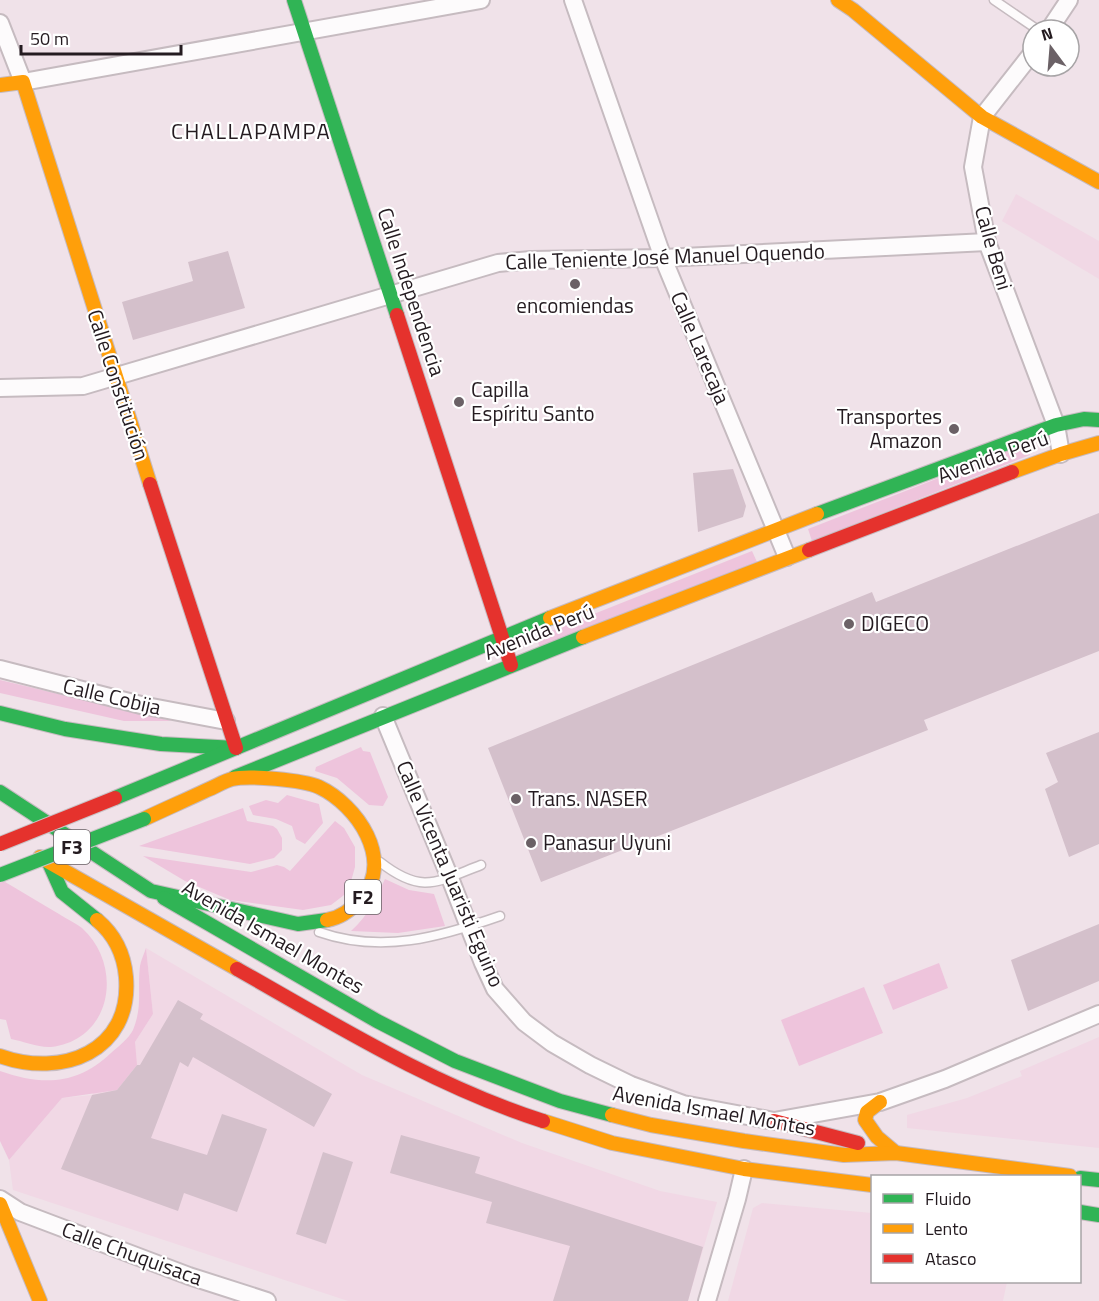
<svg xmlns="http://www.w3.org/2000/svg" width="1099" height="1301" font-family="'Titillium Web',sans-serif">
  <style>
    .built { fill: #f1d8e5 }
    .green { fill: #eec4dc }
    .building { fill: #d4c0cb }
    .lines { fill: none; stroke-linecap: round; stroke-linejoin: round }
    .lane-casing { stroke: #c6bbc0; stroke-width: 11 }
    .street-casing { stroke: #c6bbc0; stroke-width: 20 }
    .fast-casing { stroke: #c6bbc0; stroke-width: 16 }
    .slow-casing { stroke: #c6bbc0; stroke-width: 16 }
    .jam-casing { stroke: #c6bbc0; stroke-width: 16 }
    .lane { stroke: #fdfbfc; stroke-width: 8 }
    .street { stroke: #fdfbfc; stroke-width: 16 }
    .fast { stroke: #30b455; stroke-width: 14 }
    .slow { stroke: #ff9f0a; stroke-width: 14 }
    .jam { stroke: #e5322d; stroke-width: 14 }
    .fast-bridge-casing { stroke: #c9c3c6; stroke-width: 16; stroke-linecap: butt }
    .jam-bridge-casing { stroke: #c9c3c6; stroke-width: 16; stroke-linecap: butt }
    .fast-bridge { stroke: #30b455; stroke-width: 14 }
    .jam-bridge { stroke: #e5322d; stroke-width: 14 }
    .poi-dot { fill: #6b6166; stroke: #fff; stroke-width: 2 }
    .labels { text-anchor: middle; stroke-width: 4.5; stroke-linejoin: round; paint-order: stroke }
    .shield { fill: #fff; stroke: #665f63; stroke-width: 1.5 }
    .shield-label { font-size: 20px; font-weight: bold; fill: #241b20 }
    .street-label { font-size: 21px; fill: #241b20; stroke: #fff }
    .poi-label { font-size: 21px; fill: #241b20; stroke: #fff; text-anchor: start }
    .neighbourhood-label { font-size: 22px; letter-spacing: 1.5px; fill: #241b20; stroke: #fff }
  </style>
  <rect width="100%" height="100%" fill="#f0e2e9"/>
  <g class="built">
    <polygon points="1016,194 1099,241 1099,279 1002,221"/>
    <polygon points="146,948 362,1075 522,1143 660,1191 717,1202 688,1301 348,1301 13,1190 9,1160 62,1098 92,1095 135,1042 153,1014"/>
    <polygon points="1099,1037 1099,1148 907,1128 907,1115 967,1098 1022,1076 1020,1071"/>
    <polygon points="762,1203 872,1213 872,1282 1007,1282 1003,1301 728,1301 753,1208"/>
  </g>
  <g class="green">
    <polygon points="1026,444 1030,455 812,541 808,529"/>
    <polygon points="752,551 757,562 540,648 536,637"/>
    <polygon points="0,680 172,721 124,721 0,693"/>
    <polygon points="361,747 363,751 370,752 388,797 383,806 369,805 337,778 315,771 316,767"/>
    <polygon points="287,795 319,804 323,823 305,844 296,839 292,826 276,819 253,815 249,806 266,800 278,803"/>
    <polygon points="243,808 247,821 273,826 277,829 282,838 282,850 274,858 250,864 139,846"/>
    <polygon points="335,821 344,828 355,847 355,867 348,892 331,905 303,910 230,900 185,881 143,856 251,872 277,865 284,867 290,871"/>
    <path d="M 0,879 C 20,891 39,902 59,914 C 66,919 76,923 82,928 C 124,966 112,1040 51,1047 C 39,1048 23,1041 11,1039 L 6,1020 L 0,1019 Z"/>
    <path d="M 385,879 L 409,890 L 434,894 L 445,926 L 398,933 L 351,931 C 368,916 376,899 385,879 Z"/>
    <path d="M 146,948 L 153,1014 L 135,1042 L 137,1065 L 117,1090 L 62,1098 L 9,1160 L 0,1141 L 0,1071 C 43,1086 77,1085 111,1053 C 118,1047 129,1038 133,1030 C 143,1005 137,990 140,966 C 141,960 144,954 146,948 Z"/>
    <polygon points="939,963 948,988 893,1010 883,985"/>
    <polygon points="864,987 883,1033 799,1066 781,1020"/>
  </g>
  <g class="building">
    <polygon points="228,251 245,308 133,340 122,302 193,281 188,262"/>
    <polygon points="733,469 746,506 743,517 698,532 693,473"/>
    <polygon points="1099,513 1099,651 924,720 928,730 541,882 488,748 872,592 876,602"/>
    <polygon points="1099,732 1099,844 1069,857 1045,789 1058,782 1046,753"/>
    <polygon points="1099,924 1099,981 1028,1011 1011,960"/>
    <polygon points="178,1000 203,1014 200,1019 332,1094 314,1127 193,1057 188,1067 180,1062 151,1138 207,1155 222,1114 267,1129 237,1212 184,1193 178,1211 61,1169 92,1095 117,1090 137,1065 140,1065"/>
    <polygon points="401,1135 480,1157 475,1173 703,1247 688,1301 553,1301 570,1246 486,1223 492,1202 390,1173"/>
    <polygon points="323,1152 353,1162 326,1244 296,1234"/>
  </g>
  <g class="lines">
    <defs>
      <g id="lane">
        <polyline points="994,0 1038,30"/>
        <path d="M 380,862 C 422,895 437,882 481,865"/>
        <path d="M 319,932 C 382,954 440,937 500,916"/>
      </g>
      <g id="street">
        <polyline points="573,0 663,258 787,557"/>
        <polyline points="0,23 23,82 481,0"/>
        <polyline points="1049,30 1069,0"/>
        <polyline points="1033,52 982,117 973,167 987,242 1056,425 1061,454"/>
        <polyline points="0,388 83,386 498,263 531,260 663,258 987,242"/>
        <polyline points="0,669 141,705 226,721"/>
        <polyline points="383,716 450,878 483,963 495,989 524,1022 552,1043 590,1065 631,1085 683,1104 774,1121 880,1102 945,1079 1099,1014"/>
        <polyline points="0,1199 20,1212 189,1276 267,1301"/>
        <polyline points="707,1301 737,1199 744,1169"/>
      </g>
      <g id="fast">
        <polyline points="294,0 397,315"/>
        <polyline points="817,514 1056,425 1084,419 1099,420"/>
        <polyline points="0,713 65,729 161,744 236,748"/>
        <polyline points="235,777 583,637"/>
        <polyline points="0,792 151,891 298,924 327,920"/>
        <polyline points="115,798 550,618"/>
        <polyline points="49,863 62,892 97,920"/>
        <polyline points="164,898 377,1021 455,1061 560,1101 612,1115"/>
        <polyline points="1080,1178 1099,1180"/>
        <polyline points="1080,1212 1099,1215"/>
      </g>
      <g id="slow">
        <polyline points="838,0 853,10 982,117 1099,182"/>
        <polyline points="0,85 23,82 150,484"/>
        <polyline points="1012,472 1061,454 1099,443"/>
        <polyline points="550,618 817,514"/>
        <polyline points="583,637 809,550"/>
        <path d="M 144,819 C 165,809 186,800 207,790 C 215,787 224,781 232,779 C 249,775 303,780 319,787 C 357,805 395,860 361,899 C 351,910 341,918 327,920"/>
        <polyline points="40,857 237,969"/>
        <path d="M 0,1056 C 62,1078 132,1052 126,977 C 124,954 115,935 97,920"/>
        <polyline points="880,1102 867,1112 865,1120 877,1137 896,1153"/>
        <polyline points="612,1115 651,1125 744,1141 844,1155 896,1153 1070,1176"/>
        <polyline points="543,1121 612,1143 744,1169 872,1185"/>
        <polyline points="0,1204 40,1301"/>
      </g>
      <g id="jam">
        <polyline points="397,315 511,665"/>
        <polyline points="150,484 236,748"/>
        <polyline points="809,550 1012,472"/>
        <path d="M 237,969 C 336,1025 434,1086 543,1121"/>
        <polyline points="774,1121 858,1143"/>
      </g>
    </defs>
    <use href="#lane" class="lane-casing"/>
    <use href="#street" class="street-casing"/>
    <use href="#fast" class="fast-casing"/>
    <use href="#slow" class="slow-casing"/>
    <use href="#jam" class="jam-casing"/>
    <use href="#lane" class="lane"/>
    <use href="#street" class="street"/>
    <use href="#fast" class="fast"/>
    <use href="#slow" class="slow"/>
    <use href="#jam" class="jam"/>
    <defs>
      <polyline id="fast-bridge" points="0,875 144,819"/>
      <polyline id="jam-bridge" points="0,844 115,798"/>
    </defs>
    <use href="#fast-bridge" class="fast-bridge-casing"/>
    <use href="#jam-bridge" class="jam-bridge-casing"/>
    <use href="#fast-bridge" class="fast-bridge"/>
    <use href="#jam-bridge" class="jam-bridge"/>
  </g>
  <g class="poi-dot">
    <circle cx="575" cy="284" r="6"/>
    <circle cx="459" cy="402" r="6"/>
    <circle cx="954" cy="429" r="6"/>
    <circle cx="849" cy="624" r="6"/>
    <circle cx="516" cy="799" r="6"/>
    <circle cx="531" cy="843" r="6"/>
  </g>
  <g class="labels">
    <g class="shield">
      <rect x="54" y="830" width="36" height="34" rx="4.5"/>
      <rect x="345" y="880" width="36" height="34" rx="4.5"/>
    </g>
    <g class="shield-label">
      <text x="72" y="854">F3</text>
      <text x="363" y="904">F2</text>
    </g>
    <g class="street-label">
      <text transform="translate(993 248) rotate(74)" y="7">Calle Beni</text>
      <text transform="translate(665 257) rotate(-2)" y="7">Calle Teniente José Manuel Oquendo</text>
      <text transform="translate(411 292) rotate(72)" y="7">Calle Independencia</text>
      <text transform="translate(700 348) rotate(67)" y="7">Calle Larecaja</text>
      <text transform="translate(118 385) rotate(72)" y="7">Calle Constitución</text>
      <text transform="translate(993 457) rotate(-20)" y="7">Avenida Perú</text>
      <text transform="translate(539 632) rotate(-22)" y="7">Avenida Perú</text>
      <text transform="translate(112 697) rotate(13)" y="7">Calle Cobija</text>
      <text transform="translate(450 874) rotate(67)" y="7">Calle Vicenta Juaristi Eguino</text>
      <text transform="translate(273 937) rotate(30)" y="7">Avenida Ismael Montes</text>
      <text transform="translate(714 1111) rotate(10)" y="7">Avenida Ismael Montes</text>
      <text transform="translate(132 1254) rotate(20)" y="7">Calle Chuquisaca</text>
    </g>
    <g class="poi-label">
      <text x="575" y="313" text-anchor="middle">encomiendas</text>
      <text x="471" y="397">Capilla<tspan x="471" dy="24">Espíritu Santo</tspan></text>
      <text x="942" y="424" text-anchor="end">Transportes<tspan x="942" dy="24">Amazon</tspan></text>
      <text x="861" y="631">DIGECO</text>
      <text x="528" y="806">Trans. NASER</text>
      <text x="543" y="850">Panasur Uyuni</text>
    </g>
    <g class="neighbourhood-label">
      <text x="251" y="139">CHALLAPAMPA</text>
    </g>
  </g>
  <rect x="871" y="1175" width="210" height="108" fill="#ffffff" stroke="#a7a4a6" stroke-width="1.5"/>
  <rect x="883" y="1194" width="30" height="9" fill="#30b455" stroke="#a7a4a6" stroke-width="1.5"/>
  <text x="925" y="1205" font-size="18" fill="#241b20">Fluido</text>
  <rect x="883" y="1224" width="30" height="9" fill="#ff9f0a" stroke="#a7a4a6" stroke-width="1.5"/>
  <text x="925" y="1235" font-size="18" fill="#241b20">Lento</text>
  <rect x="883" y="1254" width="30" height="9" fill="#e5322d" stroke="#a7a4a6" stroke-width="1.5"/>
  <text x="925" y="1265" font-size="18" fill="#241b20">Atasco</text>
  <g transform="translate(1051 48) rotate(344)"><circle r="28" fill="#ffffff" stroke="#a7a4a6" stroke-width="1.5"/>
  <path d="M0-4.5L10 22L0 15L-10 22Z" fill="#6b6166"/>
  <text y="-9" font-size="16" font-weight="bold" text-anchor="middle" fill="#241b20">N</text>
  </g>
  <path d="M21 45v9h160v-9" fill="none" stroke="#241b20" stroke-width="3"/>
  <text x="30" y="45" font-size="18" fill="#241b20" stroke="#ffffff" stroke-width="4.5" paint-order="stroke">50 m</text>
</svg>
